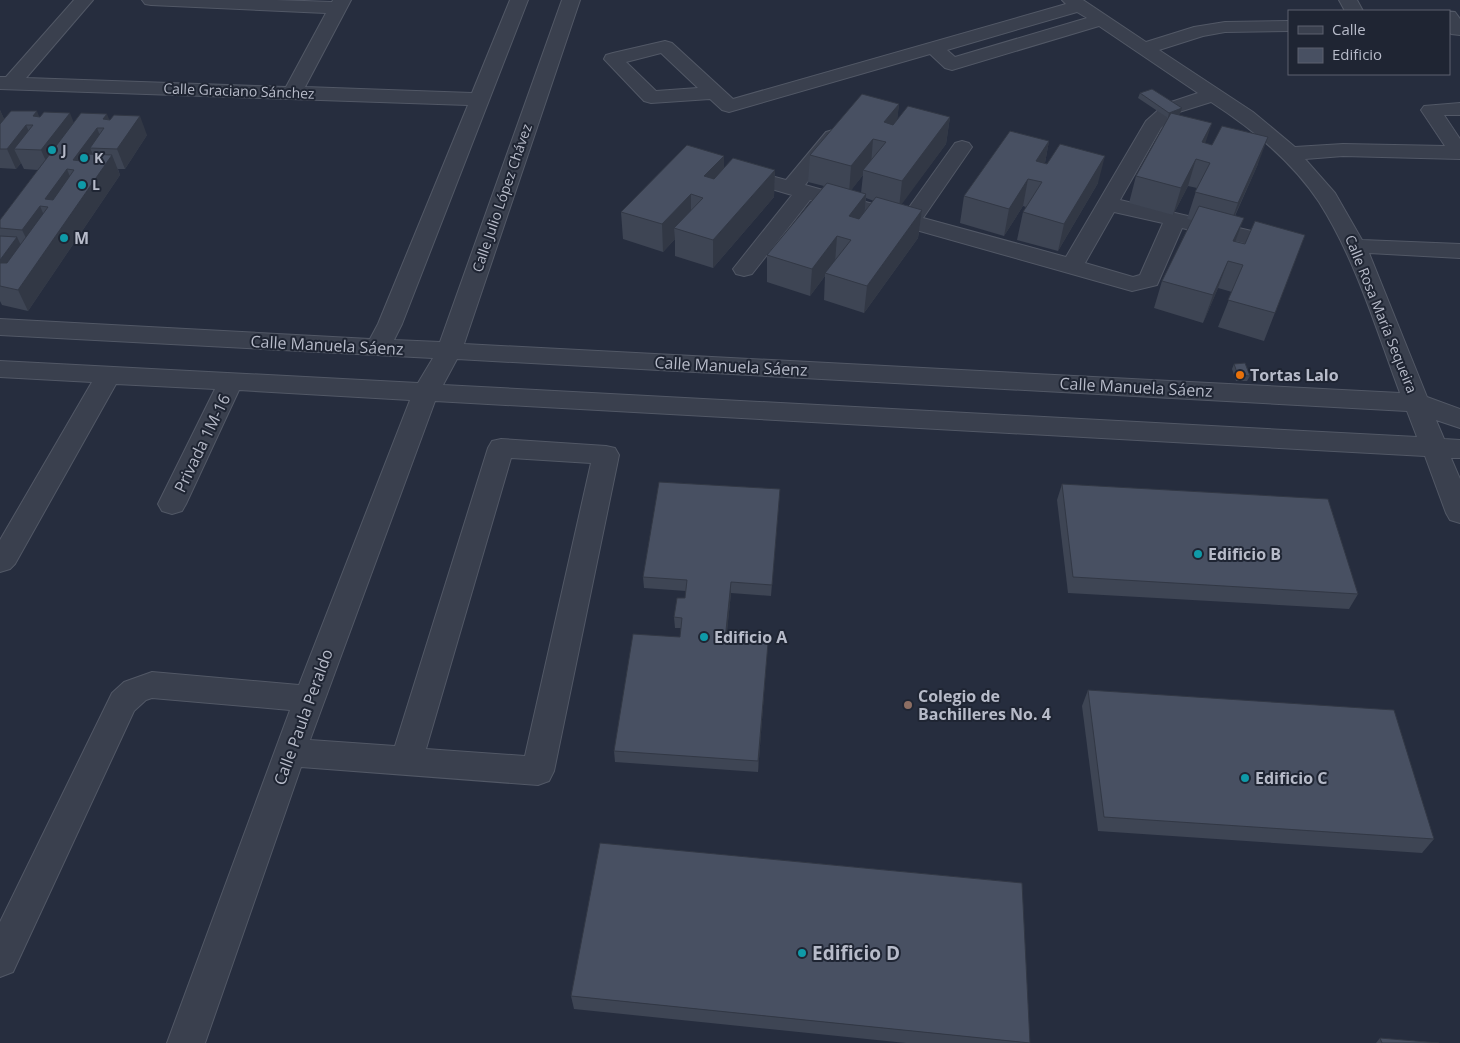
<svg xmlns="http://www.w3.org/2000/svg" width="1460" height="1043" font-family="'Open Sans',sans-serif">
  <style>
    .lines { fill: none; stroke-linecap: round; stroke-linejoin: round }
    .minor-casing { stroke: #525866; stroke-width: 2 }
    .minor { fill: #3a404e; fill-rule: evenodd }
    .wall { fill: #3e4554; fill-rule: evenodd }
    .shaded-wall { fill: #323845 }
    .building { fill: #485062; stroke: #323845; fill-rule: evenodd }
    .culture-dot { fill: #0f9aa8; stroke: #1f2533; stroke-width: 2 }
    .food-dot { fill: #e8710a; stroke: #1f2533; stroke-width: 2 }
    .education-dot { fill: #8d6e63; stroke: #1f2533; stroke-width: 2 }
    .labels { text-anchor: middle; stroke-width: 4; stroke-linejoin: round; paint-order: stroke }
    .far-street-label { font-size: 14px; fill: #b7bbc9; stroke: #1f2533 }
    .far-poi-label { font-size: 14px; font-weight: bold; fill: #b7bbc9; stroke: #1f2533; text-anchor: start }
    .poi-label { font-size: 16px; font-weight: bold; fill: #b7bbc9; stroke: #1f2533; text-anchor: start }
    .street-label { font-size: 16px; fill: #b7bbc9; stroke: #1f2533 }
    .near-poi-label { font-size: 19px; font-weight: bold; fill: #b7bbc9; stroke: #1f2533; text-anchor: start }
  </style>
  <rect width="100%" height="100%" fill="#262d3e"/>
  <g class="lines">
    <defs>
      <g id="minor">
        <path d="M 74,0 L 93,0 L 26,78 L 286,87 L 326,13 L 151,5 L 145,4 L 142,0 L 276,0 L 332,2 L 333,0 L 351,0 L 305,87 L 472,93 L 510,0 L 528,0 L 402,324 L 394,340 L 440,342 L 562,0 L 580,0 L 464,344 L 1400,393 C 1376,329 1356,260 1319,202 C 1292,161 1251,128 1211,102 L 1179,112 L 1161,128 L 1120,200 L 1260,233 L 1263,238 L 1260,243 L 1252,245 L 1182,228 L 1157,285 L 1132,291 L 810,200 L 752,274 L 744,276 L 736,274 L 733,269 L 792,195 L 731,177 L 728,173 L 731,169 L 738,167 L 786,180 L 826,132 L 833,130 L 840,132 L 843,136 L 805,185 L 905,213 L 955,143 L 962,141 L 969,143 L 972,147 L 923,218 L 1066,257 L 1146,121 L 1165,104 L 1198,93 L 1099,26 L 952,70 L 945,68 L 930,54 L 729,112 L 722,110 L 710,99 L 651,103 L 644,101 L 604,59 L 606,55 L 613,53 L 665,41 L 672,43 L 733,99 L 1066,4 L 1062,0 L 1083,0 L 1146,42 L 1194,27 L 1225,22 L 1289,21 L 1289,31 L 1225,32 L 1203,36 L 1159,50 L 1253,112 L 1295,147 L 1343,144 L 1445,146 L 1421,110 L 1424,106 L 1460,103 L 1460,115 L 1444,115 L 1460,139 L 1460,159 L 1343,156 L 1305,159 L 1335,193 L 1362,240 L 1460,244 L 1460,258 L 1369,253 L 1427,397 L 1460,409 L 1460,428 L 1436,420 L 1444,439 L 1460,440 L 1460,458 L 1451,458 L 1460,479 L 1460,523 L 1450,520 L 1446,513 L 1425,456 L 435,401 L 310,740 L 395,746 L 488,448 L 492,441 L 501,439 L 606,446 L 615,448 L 619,455 L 554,771 L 549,781 L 538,785 L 301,767 L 205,1043 L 167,1043 L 290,710 L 152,698 L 146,700 L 134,711 L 13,972 L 0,977 L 0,922 L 112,693 L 124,682 L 152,672 L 299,685 L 410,400 L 239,390 L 186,504 L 182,511 L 172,514 L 162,511 L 158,504 L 215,389 L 116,384 L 15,564 L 10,569 L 0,572 L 0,540 L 92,382 L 0,377 L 0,361 L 418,383 L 433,358 L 0,335 L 0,319 L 370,339 L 378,324 L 468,105 L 0,89 L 0,77 L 6,77 ZM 1077,12 L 1087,18 L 955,57 L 947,50 ZM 661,53 L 698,88 L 656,91 L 626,62 ZM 1114,212 L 1163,223 L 1140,275 L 1133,277 L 1085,263 ZM 457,359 L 1407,411 L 1417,437 L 443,385 ZM 511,458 L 591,463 L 525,756 L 426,749 Z"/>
        <polygon points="1339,0 1357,0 1363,11 1345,11"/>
        <polygon points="1446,11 1455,12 1460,19 1460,35 1451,34 1449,31 1449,11"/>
      </g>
    </defs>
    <use href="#minor" class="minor-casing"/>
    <use href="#minor" class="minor"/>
  </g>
  <g class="wall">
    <polygon points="1140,93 1180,114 1178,115 1205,143 1258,164 1235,216 1235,241 1245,244 1305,235 1264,341 1218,327 1232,292 1218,288 1203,323 1154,308 1162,281 1192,220 1187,219 1197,188 1188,186 1173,215 1129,203 1136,176 1168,118 1138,98"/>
    <path d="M 899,104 L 897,120 L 950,117 L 946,144 L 901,204 L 922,210 L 918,238 L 864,313 L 824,300 L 825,276 L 810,296 L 767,282 L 767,255 L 824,186 L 808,182 L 810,155 ZM 863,175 L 861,193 L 851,190 ZM 866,198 L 874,201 L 865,212 Z"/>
    <polygon points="0,110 4,119 39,117 74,123 109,120 147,135 125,169 118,169 120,175 28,311 2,305 0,301 0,220 38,170 24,169 21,163 16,169 0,168"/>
    <polygon points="1049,141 1045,163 1098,183 1058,251 1017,240 1023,212 1026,207 1023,206 1004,236 960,223 964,196"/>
    <polygon points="724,168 775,170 774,197 713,268 675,256 675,239 663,252 623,239 621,212"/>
    <polygon points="1234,364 1250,376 1247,381 1236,381 1232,369"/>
    <polygon points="1062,484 1358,594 1349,609 1068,593 1057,500"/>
    <polygon points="779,500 771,596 731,593 726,640 767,654 758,772 615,762 614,751 680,637 681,628 675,628 674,617 685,598 686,591 644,588 643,577"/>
    <polygon points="1088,690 1434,839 1422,853 1098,831 1082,706"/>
    <polygon points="571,996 1030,1043 906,1043 574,1009"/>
    <polygon points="1380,1038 1439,1043 1376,1043"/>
  </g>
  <g class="shaded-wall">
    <polygon points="899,104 896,130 884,122"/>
    <polygon points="1182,108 1180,114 1168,118 1169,113"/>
    <polygon points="0,110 9,130 0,141"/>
    <polygon points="37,111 45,131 33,116"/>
    <polygon points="70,113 78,133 50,170 41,150"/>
    <polygon points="107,114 115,134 103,119"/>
    <polygon points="140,116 147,135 125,169 117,149"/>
    <polygon points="950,117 946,144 899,208 902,181"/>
    <polygon points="1212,123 1203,150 1202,142"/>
    <polygon points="26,125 35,145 14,149 21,163 16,169 7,149"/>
    <polygon points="97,128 105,148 90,148 96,161 73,160"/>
    <polygon points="1268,137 1258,164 1228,230 1238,203"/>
    <polygon points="873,139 871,165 863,170 863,175 849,193 851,166"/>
    <polygon points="1049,141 1044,168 1036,161"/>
    <polygon points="112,155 120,175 28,311 18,290"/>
    <polygon points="724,156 724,182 704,176"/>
    <polygon points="1105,156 1098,183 1058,251 1064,224"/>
    <polygon points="1196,159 1188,186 1173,215 1181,188"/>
    <polygon points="67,169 75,190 54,220 45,199"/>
    <polygon points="775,170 774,197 713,268 713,240"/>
    <polygon points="1028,179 1023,206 1004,236 1009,209"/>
    <polygon points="691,194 691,221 674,228 675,239 663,252 662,224"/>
    <polygon points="866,194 864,221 849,216"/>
    <polygon points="40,206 49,227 32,250 22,230"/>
    <polygon points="922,210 918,238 864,313 867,286"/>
    <polygon points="1244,218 1234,245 1233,241"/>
    <polygon points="837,236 835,263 825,273 825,276 810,296 812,269"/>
    <polygon points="17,237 27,258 0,266 0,260"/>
    <polygon points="1228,261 1218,288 1203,323 1213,295"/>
    <polygon points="731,582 731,593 725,651 725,640"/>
    <polygon points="768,643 767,654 758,772 758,761"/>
  </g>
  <g class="building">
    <polygon points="1152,89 1182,108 1169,113 1140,93"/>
    <polygon points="862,94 899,104 884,122 893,125 908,106 950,117 902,181 863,170 886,142 873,139 851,166 810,155"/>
    <polygon points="11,111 37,111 33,116 40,117 44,112 70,113 41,150 14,149 33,125 26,125 7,149 0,149 0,124"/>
    <path d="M 81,113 L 107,114 L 103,119 L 110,120 L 114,115 L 140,116 L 117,149 L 90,148 L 104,128 L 97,128 L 73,160 L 81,161 L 85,154 L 112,155 L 18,290 L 0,286 L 0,263 L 7,263 L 48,207 L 40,206 L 22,230 L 0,228 L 0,220 ZM 67,169 L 74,170 L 53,200 L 45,199 Z"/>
    <polygon points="1171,113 1212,123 1202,142 1212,145 1222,126 1268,137 1238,203 1195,192 1210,163 1196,159 1181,188 1136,176"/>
    <polygon points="1010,131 1049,141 1036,161 1047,164 1060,144 1105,156 1064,224 1023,212 1042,182 1028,179 1009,209 964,196"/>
    <polygon points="687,145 724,156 704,176 714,179 733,158 775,170 713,240 674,228 703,198 691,194 662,224 621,212"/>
    <polygon points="827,183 866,194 849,216 859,219 876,197 922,210 867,286 825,273 851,240 837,236 812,269 767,255"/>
    <polygon points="1199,206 1244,218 1233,241 1245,244 1255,221 1305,235 1275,313 1228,300 1243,265 1228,261 1213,295 1162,281"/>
    <polygon points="0,236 17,237 0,260"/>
    <polygon points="1245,363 1250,376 1238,375 1234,364"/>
    <polygon points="659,482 780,489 772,585 731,582 725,640 768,643 758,761 614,751 633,634 680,637 682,618 674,617 677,598 685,598 687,580 643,577"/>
    <polygon points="1062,484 1328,499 1358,594 1073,577"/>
    <polygon points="1088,690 1394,710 1434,839 1104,817"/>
    <polygon points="600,843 1022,883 1030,1043 571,996"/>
    <polygon points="1380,1038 1439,1043 1382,1043"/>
  </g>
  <g class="culture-dot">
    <circle cx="52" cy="150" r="5"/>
    <circle cx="84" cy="158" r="5"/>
    <circle cx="82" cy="185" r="5"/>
    <circle cx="64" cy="238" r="5"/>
    <circle cx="1198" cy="554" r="5"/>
    <circle cx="704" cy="637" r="5"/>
    <circle cx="1245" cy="778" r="5"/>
    <circle cx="802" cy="953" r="5"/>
  </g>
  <circle class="food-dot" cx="1240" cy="375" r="5"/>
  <circle class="education-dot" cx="908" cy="705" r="5"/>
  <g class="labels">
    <g class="far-street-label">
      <text transform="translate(239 91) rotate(2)" y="5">Calle Graciano Sánchez</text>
      <text transform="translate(502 198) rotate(-71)" y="5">Calle Julio López Chávez</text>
      <text transform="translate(1381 314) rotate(68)" y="5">Calle Rosa María Sequeira</text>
    </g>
    <g class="far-poi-label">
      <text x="62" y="155">J</text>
      <text x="94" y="163">K</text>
      <text x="92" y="190">L</text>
    </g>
    <g class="poi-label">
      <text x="74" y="244">M</text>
      <text x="1250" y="381">Tortas Lalo</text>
      <text x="1208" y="560">Edificio B</text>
      <text x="714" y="643">Edificio A</text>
      <text x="918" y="702">Colegio de<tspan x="918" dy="18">Bachilleres No. 4</tspan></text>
      <text x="1255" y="784">Edificio C</text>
    </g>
    <g class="street-label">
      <text transform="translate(327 345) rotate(3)" y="6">Calle Manuela Sáenz</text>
      <text transform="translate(731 366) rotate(3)" y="6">Calle Manuela Sáenz</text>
      <text transform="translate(1136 387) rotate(3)" y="6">Calle Manuela Sáenz</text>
      <text transform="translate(202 443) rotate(-64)" y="6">Privada 1M-16</text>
      <text transform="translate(303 717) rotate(-70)" y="6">Calle Paula Peraldo</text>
    </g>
    <g class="near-poi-label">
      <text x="812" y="960">Edificio D</text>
    </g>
  </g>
  <rect x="1288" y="10" width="162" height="65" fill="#1f2533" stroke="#5c616f"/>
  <rect x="1298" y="26" width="25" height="8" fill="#3a404e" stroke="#5c616f"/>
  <text x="1332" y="35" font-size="15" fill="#b7bbc9">Calle</text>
  <rect x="1298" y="48" width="25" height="15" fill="#485062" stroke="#5c616f"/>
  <text x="1332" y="60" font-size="15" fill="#b7bbc9">Edificio</text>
</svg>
